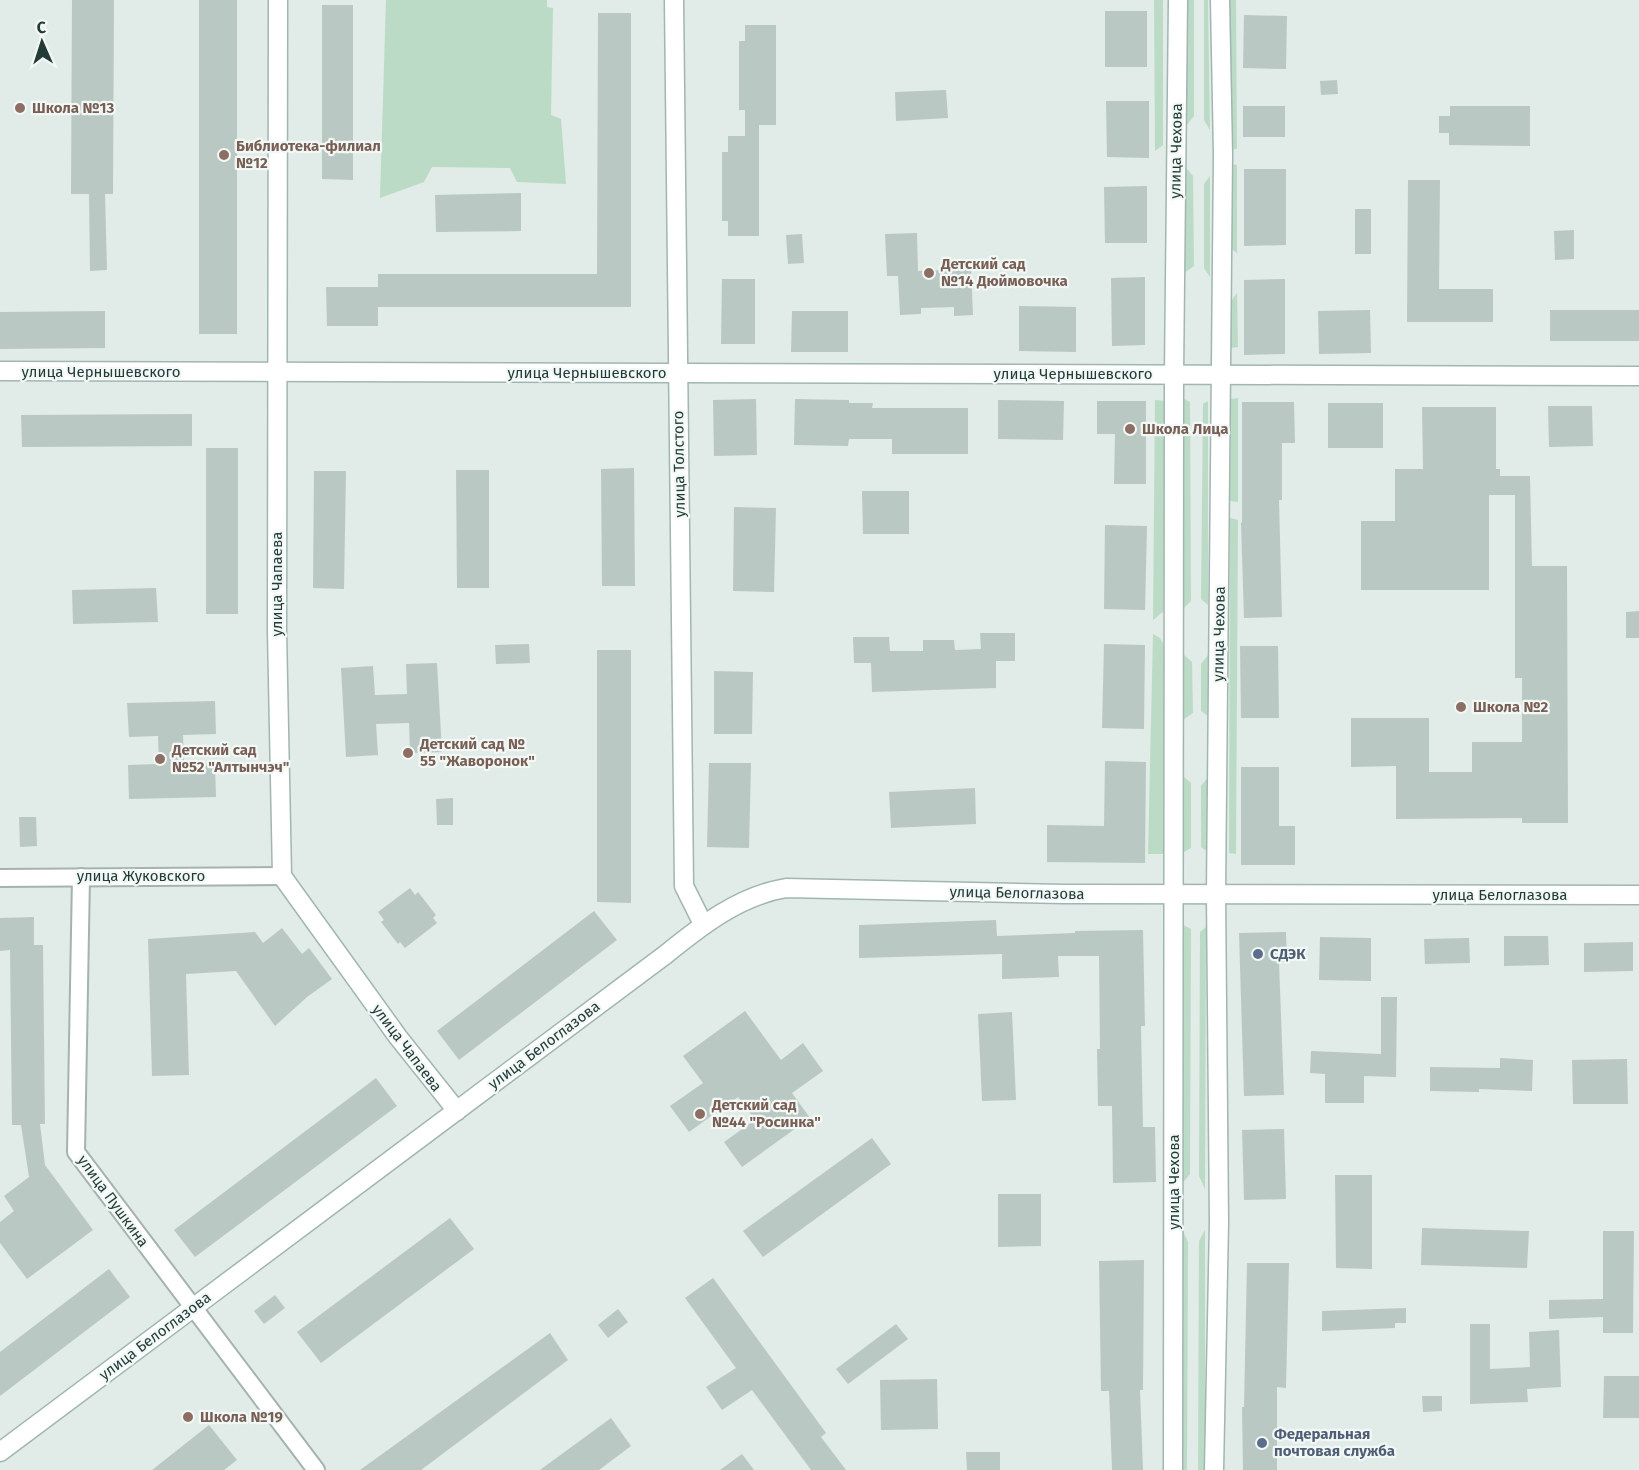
<svg xmlns="http://www.w3.org/2000/svg" width="1639" height="1470" font-family="'Fira Sans',sans-serif">
  <style>
    .green { fill: #bbdbc6 }
    .building { fill: #bac8c3 }
    .lines { fill: none; stroke-linecap: round; stroke-linejoin: round }
    .street-casing { stroke: #a4b3ae; stroke-width: 20 }
    .secondary-casing { stroke: #a1b6b0; stroke-width: 21 }
    .street { stroke: #fff; stroke-width: 16 }
    .secondary { stroke: #fff; stroke-width: 18 }
    .education-dot { fill: #8d6e63; stroke: #f2f8f5; stroke-width: 2 }
    .service-dot { fill: #5c6f8a; stroke: #f2f8f5; stroke-width: 2 }
    .labels { text-anchor: middle; stroke-width: 4.5; stroke-linejoin: round; paint-order: stroke }
    .education-label { font-size: 15px; font-weight: bold; fill: #785e54; stroke: #f2f8f5; text-anchor: start }
    .street-label { font-size: 15px; fill: #233b36; stroke: #f2f8f5 }
    .service-label { font-size: 15px; font-weight: bold; fill: #4e5e75; stroke: #f2f8f5; text-anchor: start }
  </style>
  <rect width="100%" height="100%" fill="#e1ebe7"/>
  <g class="green">
    <polygon points="386,0 547,0 547,7 553,8 551,115 561,119 566,184 517,182 510,168 432,167 424,182 380,198"/>
    <polygon points="1154,0 1163,0 1163,145 1155,151"/>
    <polygon points="1186,0 1194,0 1194,116 1186,126"/>
    <polygon points="1204,0 1208,0 1210,130 1204,120"/>
    <polygon points="1228,0 1236,0 1237,149 1228,150"/>
    <polygon points="1228,164 1237,165 1237,253 1228,246"/>
    <polygon points="1186,168 1193,176 1194,266 1184,273"/>
    <polygon points="1210,176 1210,277 1204,268 1204,184"/>
    <polygon points="1237,293 1238,347 1229,348 1229,304"/>
    <polygon points="1238,398 1238,502 1230,501 1231,399"/>
    <polygon points="1184,399 1190,402 1191,601 1184,608"/>
    <polygon points="1155,400 1165,401 1165,610 1153,620"/>
    <polygon points="1208,401 1208,605 1201,599 1203,404"/>
    <polygon points="1230,518 1238,520 1236,854 1229,853"/>
    <polygon points="1153,634 1160,638 1165,647 1164,854 1148,854"/>
    <polygon points="1184,655 1192,662 1193,713 1184,719"/>
    <polygon points="1208,655 1208,716 1201,711 1201,664"/>
    <polygon points="1184,777 1191,783 1191,848 1184,852"/>
    <polygon points="1208,777 1208,852 1201,847 1201,786"/>
    <polygon points="1183,925 1191,929 1190,1174 1182,1184"/>
    <polygon points="1206,927 1205,1189 1199,1176 1200,932"/>
    <polygon points="1182,1229 1188,1242 1187,1470 1180,1470"/>
    <polygon points="1205,1230 1205,1470 1198,1470 1199,1241"/>
  </g>
  <g class="building">
    <polygon points="72,0 114,0 113,194 105,194 107,270 90,271 89,194 71,194"/>
    <rect x="199" y="0" width="38" height="334"/>
    <polygon points="322,5 353,5 353,180 322,179"/>
    <rect x="1105" y="11" width="42" height="56"/>
    <polygon points="598,13 631,13 631,307 378,307 378,326 327,326 326,287 378,287 378,274 597,274"/>
    <polygon points="1244,15 1287,16 1286,69 1243,68"/>
    <polygon points="745,25 776,25 776,125 759,125 759,236 728,236 728,221 722,221 722,152 728,152 728,136 745,136 745,110 739,110 739,41 745,41"/>
    <polygon points="1337,80 1338,94 1321,95 1320,81"/>
    <polygon points="946,90 948,118 896,121 895,92"/>
    <polygon points="1106,101 1149,101 1149,158 1107,157"/>
    <rect x="1243" y="106" width="42" height="31"/>
    <polygon points="1450,106 1530,106 1530,146 1449,145 1449,133 1439,133 1439,116 1450,116"/>
    <polygon points="1244,169 1286,169 1286,245 1244,246"/>
    <polygon points="1408,180 1440,180 1439,289 1493,289 1493,322 1407,322"/>
    <polygon points="1147,186 1147,243 1105,243 1104,187"/>
    <polygon points="521,193 521,231 436,232 435,195"/>
    <rect x="1355" y="209" width="16" height="45"/>
    <polygon points="1574,230 1574,259 1555,260 1554,231"/>
    <polygon points="917,233 918,271 971,269 973,315 954,316 954,307 921,308 921,314 900,315 898,276 887,276 885,234"/>
    <polygon points="802,234 804,263 788,264 786,235"/>
    <polygon points="1145,277 1145,345 1112,346 1111,278"/>
    <polygon points="722,279 755,279 755,344 721,344"/>
    <polygon points="1285,279 1285,354 1244,355 1244,280"/>
    <polygon points="1019,306 1076,307 1076,352 1019,351"/>
    <polygon points="1370,310 1371,353 1319,354 1318,311"/>
    <rect x="1550" y="310" width="89" height="31"/>
    <polygon points="105,311 105,348 0,349 0,312"/>
    <polygon points="792,311 848,311 848,352 791,352"/>
    <polygon points="756,399 757,455 714,456 713,400"/>
    <polygon points="795,399 849,400 849,403 873,403 872,408 968,408 968,454 892,454 892,439 849,439 848,446 794,445"/>
    <polygon points="998,400 1064,401 1063,440 998,439"/>
    <polygon points="1097,401 1146,401 1146,484 1114,484 1115,434 1097,434"/>
    <polygon points="1242,402 1294,402 1295,443 1282,443 1282,500 1279,500 1282,617 1244,618 1241,523 1242,522"/>
    <rect x="1328" y="403" width="55" height="45"/>
    <polygon points="1548,406 1592,406 1593,446 1549,447"/>
    <polygon points="1422,407 1496,407 1496,469 1500,469 1500,476 1530,476 1532,566 1567,566 1568,823 1522,823 1522,818 1396,819 1396,766 1351,767 1351,718 1429,718 1429,772 1472,772 1472,742 1522,742 1522,678 1515,678 1515,495 1489,495 1489,590 1361,590 1361,521 1395,521 1395,469 1423,469"/>
    <polygon points="192,414 192,446 22,447 21,415"/>
    <rect x="206" y="448" width="32" height="166"/>
    <polygon points="634,468 635,586 602,586 601,469"/>
    <polygon points="456,470 489,470 489,588 457,588"/>
    <polygon points="314,471 346,471 344,589 313,588"/>
    <polygon points="862,491 909,491 909,534 863,534"/>
    <polygon points="734,507 776,508 774,592 733,591"/>
    <polygon points="1105,525 1147,526 1145,610 1104,609"/>
    <polygon points="156,588 158,622 73,624 72,590"/>
    <polygon points="1639,611 1639,638 1626,638 1626,612"/>
    <polygon points="980,633 1015,633 1015,661 996,661 996,688 872,692 871,663 854,663 853,637 889,637 890,651 923,651 923,640 954,640 955,650 981,649"/>
    <polygon points="529,644 530,663 496,664 495,645"/>
    <polygon points="1104,644 1145,645 1144,729 1102,728"/>
    <polygon points="1240,646 1278,646 1279,718 1241,718"/>
    <polygon points="597,650 631,650 631,903 597,902"/>
    <polygon points="437,663 442,752 410,753 409,723 376,724 378,755 346,757 341,668 373,666 375,695 407,694 406,664"/>
    <polygon points="714,671 753,672 752,734 714,734"/>
    <polygon points="215,701 216,734 183,735 184,765 215,764 216,797 129,799 128,765 159,764 158,736 129,737 127,703"/>
    <polygon points="1105,761 1146,762 1145,863 1047,862 1047,825 1104,826"/>
    <polygon points="709,763 751,763 749,848 707,847"/>
    <polygon points="1241,767 1279,767 1279,826 1295,826 1295,865 1241,865"/>
    <polygon points="975,788 976,824 891,828 889,792"/>
    <polygon points="453,798 453,825 437,825 436,799"/>
    <polygon points="19,817 36,817 37,846 20,847"/>
    <polygon points="410,888 415,895 418,892 436,915 433,918 437,923 405,948 400,942 398,944 381,922 384,920 378,912"/>
    <polygon points="594,911 617,940 459,1060 437,1031"/>
    <polygon points="34,917 34,945 43,945 45,1124 40,1124 45,1165 93,1230 27,1279 0,1243 0,1222 14,1211 4,1196 29,1177 21,1125 12,1125 10,950 0,951 0,918"/>
    <polygon points="996,920 997,936 1075,933 1075,931 1143,930 1145,1026 1141,1026 1143,1127 1155,1127 1156,1182 1113,1183 1112,1106 1098,1106 1097,1049 1100,1049 1099,956 1058,956 1059,977 1002,979 1002,954 859,958 859,925"/>
    <polygon points="282,928 302,954 309,948 332,979 307,997 275,1026 236,971 186,974 189,1075 152,1076 148,939 255,932 263,943"/>
    <polygon points="1286,932 1287,962 1279,962 1284,1095 1244,1096 1239,933"/>
    <polygon points="1504,936 1548,936 1549,965 1504,966"/>
    <polygon points="1320,937 1371,938 1371,981 1319,980"/>
    <polygon points="1469,938 1470,963 1425,964 1424,939"/>
    <polygon points="1633,942 1633,971 1584,972 1584,943"/>
    <polygon points="1381,997 1397,997 1396,1077 1364,1076 1364,1103 1325,1103 1325,1074 1310,1073 1311,1051 1381,1054"/>
    <polygon points="745,1011 781,1060 803,1043 823,1071 792,1093 810,1118 742,1167 724,1142 755,1120 738,1097 689,1132 670,1106 703,1083 683,1056"/>
    <polygon points="1012,1012 1016,1100 982,1101 978,1014"/>
    <polygon points="1500,1058 1533,1060 1532,1091 1479,1089 1479,1092 1430,1091 1430,1067 1500,1068"/>
    <polygon points="1627,1059 1628,1104 1573,1104 1572,1060"/>
    <polygon points="376,1078 397,1106 195,1257 174,1230"/>
    <polygon points="1284,1129 1286,1199 1244,1200 1242,1130"/>
    <polygon points="872,1138 891,1164 763,1257 743,1231"/>
    <polygon points="1335,1175 1372,1175 1372,1269 1336,1268"/>
    <polygon points="998,1194 1041,1194 1041,1246 998,1247"/>
    <polygon points="450,1218 474,1249 321,1363 297,1332"/>
    <polygon points="1422,1228 1529,1231 1527,1268 1421,1265"/>
    <polygon points="1603,1231 1634,1231 1633,1333 1603,1333 1603,1317 1549,1319 1549,1300 1603,1299"/>
    <polygon points="1144,1260 1143,1390 1140,1390 1143,1470 1112,1470 1109,1391 1101,1391 1099,1261"/>
    <polygon points="1247,1263 1289,1263 1286,1388 1277,1387 1277,1470 1243,1470 1242,1407 1244,1407"/>
    <polygon points="109,1269 130,1297 0,1396 0,1352"/>
    <polygon points="713,1278 826,1433 821,1437 846,1470 811,1470 752,1390 722,1410 706,1387 736,1368 685,1298"/>
    <polygon points="275,1295 285,1308 264,1324 254,1311"/>
    <polygon points="1406,1308 1406,1323 1395,1323 1395,1328 1322,1331 1322,1311"/>
    <polygon points="618,1309 628,1322 608,1338 598,1325"/>
    <polygon points="896,1324 908,1339 848,1384 836,1369"/>
    <polygon points="1470,1324 1490,1324 1490,1369 1530,1367 1529,1332 1559,1330 1561,1387 1527,1389 1528,1402 1470,1404"/>
    <polygon points="550,1333 568,1360 421,1470 360,1470"/>
    <polygon points="1604,1376 1639,1376 1639,1418 1603,1418"/>
    <polygon points="937,1379 938,1429 881,1430 880,1380"/>
    <polygon points="1422,1396 1442,1396 1442,1411 1423,1412"/>
    <polygon points="611,1418 631,1446 599,1470 540,1470"/>
    <polygon points="209,1425 237,1460 224,1470 152,1470"/>
    <polygon points="966,1452 1000,1452 1000,1470 967,1470"/>
    <polygon points="742,1454 754,1470 720,1470"/>
  </g>
  <g class="lines">
    <defs>
      <g id="street">
        <polyline points="81,877 76,1152 316,1470"/>
        <polyline points="0,878 282,876"/>
      </g>
      <g id="secondary">
        <polyline points="278,0 277,631 282,876 398,1037 457,1111"/>
        <polyline points="674,0 684,886 703,924"/>
        <polyline points="0,371 1639,376"/>
        <path d="M 0,1452 L 665,955 C 702,925 739,896 786,888 L 1064,894 L 1639,895"/>
        <polyline points="1173,1470 1174,374 1178,0"/>
        <polyline points="1214,1470 1219,1222 1216,894 1223,154 1220,0"/>
      </g>
    </defs>
    <use href="#street" class="street-casing"/>
    <use href="#secondary" class="secondary-casing"/>
    <use href="#street" class="street"/>
    <use href="#secondary" class="secondary"/>
  </g>
  <g class="education-dot">
    <circle cx="20" cy="108" r="6"/>
    <circle cx="224" cy="155" r="6"/>
    <circle cx="929" cy="273" r="6"/>
    <circle cx="1130" cy="429" r="6"/>
    <circle cx="1461" cy="707" r="6"/>
    <circle cx="408" cy="753" r="6"/>
    <circle cx="160" cy="759" r="6"/>
    <circle cx="700" cy="1114" r="6"/>
    <circle cx="188" cy="1417" r="6"/>
  </g>
  <g class="service-dot">
    <circle cx="1258" cy="954" r="6"/>
    <circle cx="1262" cy="1443" r="6"/>
  </g>
  <g class="labels">
    <g class="education-label">
      <text x="32" y="113">Школа №13</text>
      <text x="236" y="151">Библиотека-филиал<tspan x="236" dy="17">№12</tspan></text>
      <text x="941" y="269">Детский сад<tspan x="941" dy="17">№14 Дюймовочка</tspan></text>
      <text x="1142" y="434">Школа Лица</text>
      <text x="1473" y="712">Школа №2</text>
      <text x="420" y="749">Детский сад №<tspan x="420" dy="17">55 "Жаворонок"</tspan></text>
      <text x="172" y="755">Детский сад<tspan x="172" dy="17">№52 "Алтынчэч"</tspan></text>
      <text x="712" y="1110">Детский сад<tspan x="712" dy="17">№44 "Росинка"</tspan></text>
      <text x="200" y="1422">Школа №19</text>
    </g>
    <g class="street-label">
      <text transform="translate(1176 151) rotate(-89)" y="5">улица Чехова</text>
      <text x="101" y="377">улица Чернышевского</text>
      <text x="587" y="378">улица Чернышевского</text>
      <text x="1073" y="379">улица Чернышевского</text>
      <text transform="translate(679 464) rotate(-91)" y="5">улица Толстого</text>
      <text transform="translate(277 584) rotate(-90)" y="5">улица Чапаева</text>
      <text transform="translate(1219 634) rotate(-89)" y="5">улица Чехова</text>
      <text x="141" y="881">улица Жуковского</text>
      <text transform="translate(1017 893) rotate(1)" y="5">улица Белоглазова</text>
      <text x="1500" y="900">улица Белоглазова</text>
      <text transform="translate(544 1045) rotate(-37)" y="5">улица Белоглазова</text>
      <text transform="translate(407 1048) rotate(53)" y="5">улица Чапаева</text>
      <text transform="translate(1174 1182) rotate(-90)" y="5">улица Чехова</text>
      <text transform="translate(113 1201) rotate(54)" y="5">улица Пушкина</text>
      <text transform="translate(155 1336) rotate(-37)" y="5">улица Белоглазова</text>
    </g>
    <g class="service-label">
      <text x="1270" y="959">СДЭК</text>
      <text x="1274" y="1439">Федеральная<tspan x="1274" dy="17">почтовая служба</tspan></text>
    </g>
  </g>
  <g transform="translate(42 42) rotate(357)" stroke="#f2f8f5" stroke-width="4.5" paint-order="stroke">
  <path d="M0-4.5L10 22L0 15L-10 22Z" fill="#233b36"/>
  <text y="-9" font-size="16" font-weight="bold" text-anchor="middle" fill="#233b36">С</text>
  </g>
</svg>
